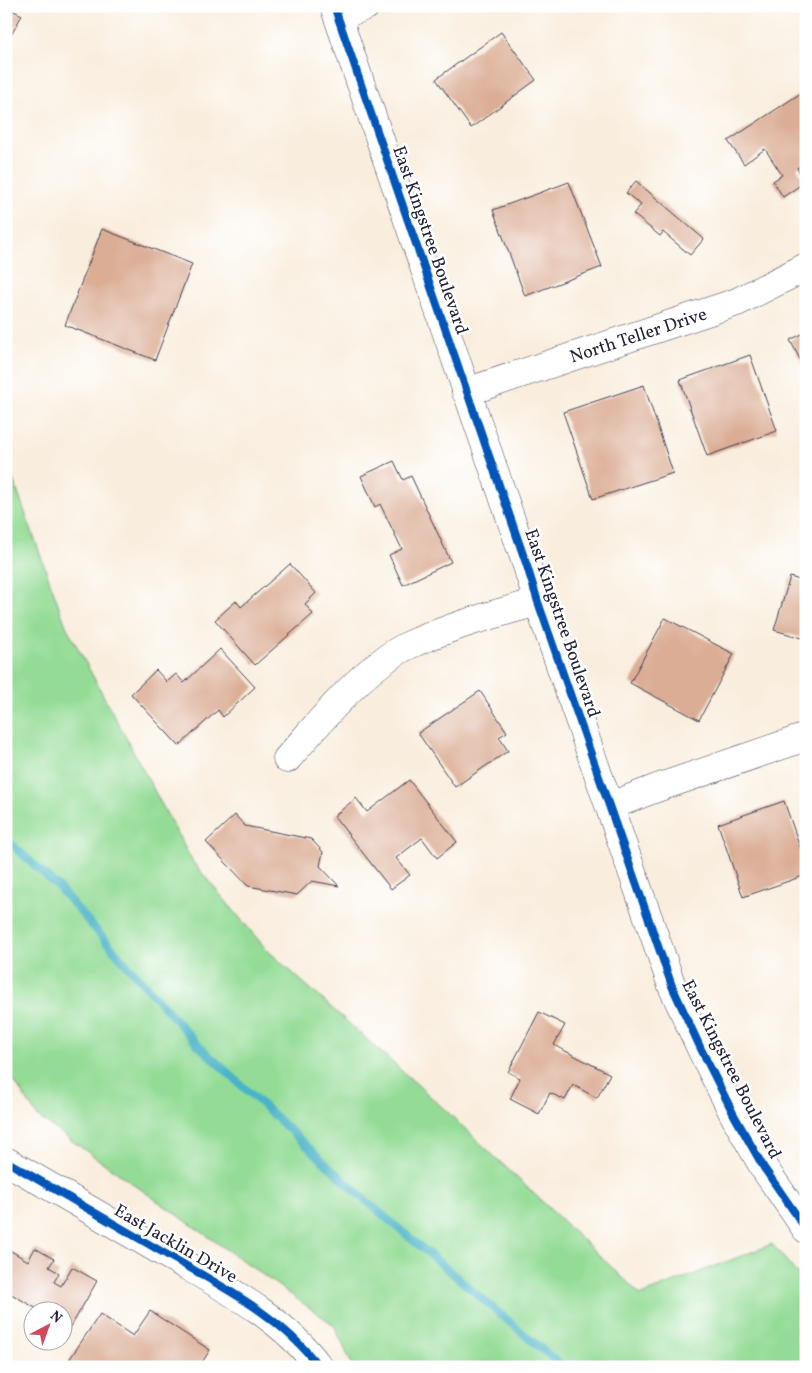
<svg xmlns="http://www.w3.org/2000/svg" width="812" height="1373" font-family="Vollkorn,serif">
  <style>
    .green { fill: #94dc96; stroke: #5b7f68 }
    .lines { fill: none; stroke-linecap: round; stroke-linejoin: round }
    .stream { stroke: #49b3c7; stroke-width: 8 }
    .building { fill: #dbad95 }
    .minor-casing { stroke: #424153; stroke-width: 29 }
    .minor { stroke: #fff; stroke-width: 28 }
    .cycleway-casing { stroke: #fff; stroke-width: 11 }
    .cycleway { stroke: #0057b8; stroke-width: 8 }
    .labels { text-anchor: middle; stroke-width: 5; stroke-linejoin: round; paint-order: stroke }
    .street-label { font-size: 18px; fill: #22223b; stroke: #fff }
  </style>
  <rect width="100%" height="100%" fill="#fff"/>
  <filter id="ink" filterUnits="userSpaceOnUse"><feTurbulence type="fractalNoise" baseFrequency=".02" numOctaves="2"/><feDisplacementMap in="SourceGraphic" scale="10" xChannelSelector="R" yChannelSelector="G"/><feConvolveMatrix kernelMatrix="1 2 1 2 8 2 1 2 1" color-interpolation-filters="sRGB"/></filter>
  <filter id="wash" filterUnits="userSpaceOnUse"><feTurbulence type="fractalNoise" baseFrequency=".0096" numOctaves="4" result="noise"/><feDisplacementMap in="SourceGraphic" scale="20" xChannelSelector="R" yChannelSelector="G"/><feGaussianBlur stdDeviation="1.12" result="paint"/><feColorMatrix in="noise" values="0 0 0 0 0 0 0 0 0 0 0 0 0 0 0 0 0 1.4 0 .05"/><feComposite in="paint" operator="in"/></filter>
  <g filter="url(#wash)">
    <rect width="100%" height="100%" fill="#f9eede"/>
    <polygon class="green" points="6,460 66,626 192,861 266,949 441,1106 641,1295 772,1244 806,1284 806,1367 353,1367 334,1325 38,1117 6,1069"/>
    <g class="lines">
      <polyline class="stream" points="6,839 58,887 197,1044 364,1199 563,1367"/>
    </g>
    <g id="blocks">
      <g class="building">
        <polygon points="6,7 22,15 8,41 6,41"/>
        <polygon points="501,32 536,80 471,128 436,79"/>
        <polygon points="801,93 806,100 806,163 797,168 805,182 783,197 773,181 782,175 765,149 744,164 728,141"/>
        <polygon points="636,181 704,239 690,255 663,232 660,236 633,214 641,205 626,193"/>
        <polygon points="569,182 602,267 525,296 493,210"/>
        <polygon points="102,229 192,264 155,360 65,325"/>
        <polygon points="806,332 806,371 790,340"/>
        <polygon points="750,355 777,431 707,456 680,380"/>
        <polygon points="644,385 673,473 593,499 563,412"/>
        <polygon points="394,461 403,480 411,476 451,562 403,585 389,555 402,549 380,504 375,507 361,476"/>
        <polygon points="290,564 316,593 305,604 313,614 255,665 215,620 236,601 241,607"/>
        <polygon points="790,577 806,582 806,639 774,630"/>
        <polygon points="665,618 734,654 699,720 630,683"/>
        <polygon points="220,649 255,687 223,717 218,710 179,746 131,694 156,670 167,682 176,674 184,683"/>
        <polygon points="480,691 507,732 499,737 508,751 455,787 418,733"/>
        <polygon points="409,780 457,842 437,858 422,838 396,858 410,875 391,889 334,816 356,798 367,812"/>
        <polygon points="784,801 806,864 806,875 743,897 718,824"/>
        <polygon points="235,815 245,826 311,839 323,852 320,866 339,886 312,881 297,895 248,886 206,842"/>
        <polygon points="539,1012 565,1025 554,1045 610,1074 597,1098 573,1085 565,1100 550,1093 539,1114 510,1099 520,1078 508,1072"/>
        <polygon points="6,1248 28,1261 35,1248 54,1259 49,1267 59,1273 54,1282 61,1286 72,1267 97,1281 69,1330 62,1326 62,1310 39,1310 6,1291"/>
        <polygon points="150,1311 210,1350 199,1367 72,1367 67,1363 100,1314 133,1336"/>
      </g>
    </g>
  </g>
  <g filter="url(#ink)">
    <use href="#blocks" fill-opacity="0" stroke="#424153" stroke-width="1"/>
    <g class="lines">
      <defs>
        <g id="minor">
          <polyline points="334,6 527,566 538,602 672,986 701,1049 734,1115 764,1168 806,1229"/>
          <polyline points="339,16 366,6"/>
          <polyline points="466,392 737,302 806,267"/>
          <path d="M 287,759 C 319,723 361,670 405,647 C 447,627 494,614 538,602"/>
          <polyline points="610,806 657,788 806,737"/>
          <path d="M 6,1161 C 59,1192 111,1222 164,1253 C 219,1285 281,1315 319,1367"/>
        </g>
      </defs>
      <use href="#minor" class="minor-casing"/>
      <use href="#minor" class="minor"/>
      <defs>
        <g id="cycleway">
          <polyline points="334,6 527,566 538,602 672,986 701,1049 734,1115 764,1168 806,1229"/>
          <path d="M 6,1161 C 59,1192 111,1222 164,1253 C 219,1285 281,1315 319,1367"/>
        </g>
      </defs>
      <use href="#cycleway" class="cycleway-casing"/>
      <use href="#cycleway" class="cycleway"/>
    </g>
  </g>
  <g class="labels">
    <g class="street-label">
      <text transform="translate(431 240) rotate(71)" y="6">East Kingstree Boulevard</text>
      <text transform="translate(638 335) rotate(-18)" y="6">North Teller Drive</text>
      <text transform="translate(563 623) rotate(71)" y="6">East Kingstree Boulevard</text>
      <text transform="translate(732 1069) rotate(63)" y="6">East Kingstree Boulevard</text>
      <text transform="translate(176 1243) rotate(30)" y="6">East Jacklin Drive</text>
    </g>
  </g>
  <rect width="812" height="1373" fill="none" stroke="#fff" stroke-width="25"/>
  <g transform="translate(48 1326) rotate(41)"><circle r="24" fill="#ffffff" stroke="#a7a7b1"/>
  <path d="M0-4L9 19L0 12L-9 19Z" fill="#d1495b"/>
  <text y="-8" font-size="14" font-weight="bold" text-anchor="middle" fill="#22223b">N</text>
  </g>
</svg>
